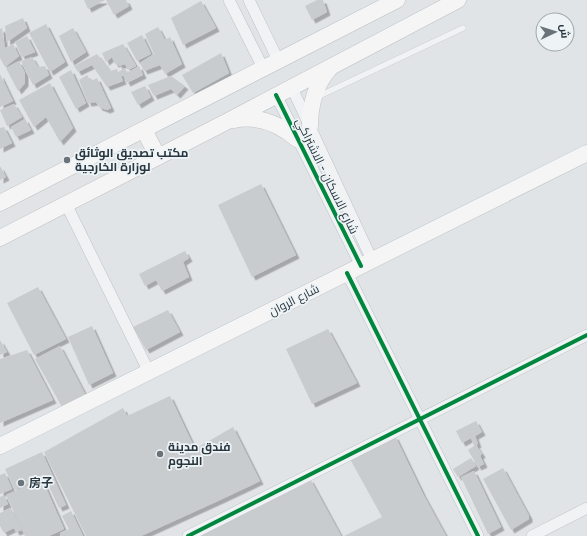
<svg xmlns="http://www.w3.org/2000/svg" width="587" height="536" font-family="'Fira Sans',Cairo,'Noto Sans SC',sans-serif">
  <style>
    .building { fill: #c9ccce; filter: url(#shadow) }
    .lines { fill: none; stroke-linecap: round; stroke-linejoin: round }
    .service-casing { stroke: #bfc2c4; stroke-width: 6 }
    .minor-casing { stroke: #bfc2c4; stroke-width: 12 }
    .secondary-casing { stroke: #bfc2c4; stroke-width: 17 }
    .service { stroke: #f0f2f3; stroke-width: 5.5 }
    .minor { stroke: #f0f2f3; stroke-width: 11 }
    .secondary { stroke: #f5f5f6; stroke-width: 16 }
    .cycleway-casing { stroke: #eef3f6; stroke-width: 6 }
    .cycleway { stroke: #00873e; stroke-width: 4 }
    .poi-dot { fill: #697379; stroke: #eef3f6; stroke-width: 1.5 }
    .labels { text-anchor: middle; stroke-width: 3.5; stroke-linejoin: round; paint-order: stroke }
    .poi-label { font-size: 12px; font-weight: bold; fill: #28363f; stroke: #eef3f6; text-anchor: start }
    .street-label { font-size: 12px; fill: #28363f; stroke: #eef3f6 }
  </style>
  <defs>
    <filter id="shadow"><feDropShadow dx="3.5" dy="3.5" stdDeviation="0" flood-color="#0004"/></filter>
  </defs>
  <rect width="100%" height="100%" fill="#e1e4e6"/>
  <g class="building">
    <polygon points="84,0 105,0 88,9"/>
    <polygon points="106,0 126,0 129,6 114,15"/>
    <polygon points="317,0 323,0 327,12 312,20 305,6"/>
    <polygon points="201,1 216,28 183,45 171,18"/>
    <polygon points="23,18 27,28 7,42 5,26"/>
    <polygon points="46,24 65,62 50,72 29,33"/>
    <polygon points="158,27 165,40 170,37 182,64 165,74 160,65 144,71 140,63 154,54 145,34"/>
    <polygon points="2,28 5,48 13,44 19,56 5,67 0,58 0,29"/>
    <polygon points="73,28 86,52 71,62 59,36"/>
    <polygon points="142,35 151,54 137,61 127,43"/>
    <polygon points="27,36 35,52 22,57 15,42"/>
    <polygon points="123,44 136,66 128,70 125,64 119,66 118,63 115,64 112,57 106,62 102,53"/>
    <polygon points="221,53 229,73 193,93 182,75"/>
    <polygon points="97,54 110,71 117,69 118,72 125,68 127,73 139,66 143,75 127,83 123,75 121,76 123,81 107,87 92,65 78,72 74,66"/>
    <polygon points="32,57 38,67 45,66 49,75 33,85 21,61"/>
    <polygon points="19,61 25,73 25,83 18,91 6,68"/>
    <polygon points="71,70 86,103 76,109 59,77"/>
    <polygon points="0,74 13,101 0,107"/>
    <polygon points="87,75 91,81 97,78 111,108 107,110 99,107 96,102 88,103 79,80"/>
    <polygon points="171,76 185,86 177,95 171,89 154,96 148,85"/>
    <polygon points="50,83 73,128 60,142 46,117 34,127 19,100"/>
    <polygon points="145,86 151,97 138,105 131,92"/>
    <polygon points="14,104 22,117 7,126 0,110"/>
    <polygon points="25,119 31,130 16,137 11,127"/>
    <polygon points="4,127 12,143 0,149 0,128"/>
    <polygon points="0,166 6,177 0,180"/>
    <polygon points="261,184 296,255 252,277 218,205"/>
    <polygon points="185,251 189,258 183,262 189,277 162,291 156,280 145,286 139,274"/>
    <polygon points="38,287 66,339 34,355 7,303"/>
    <polygon points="168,310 180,332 146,350 133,327"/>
    <polygon points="92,326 113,373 89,385 68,337"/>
    <polygon points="328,329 357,383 312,404 286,349"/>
    <polygon points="0,340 7,352 0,355"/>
    <polygon points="60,346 85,394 62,407 35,359"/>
    <polygon points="27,350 53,400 0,423 0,359"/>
    <polygon points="170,396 195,449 233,427 260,481 220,500 141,536 86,536 44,452 123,408 127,416"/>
    <polygon points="476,421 482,432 475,436 478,444 476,445 482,454 480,456 484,464 478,467 468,450 474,446 471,438 462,443 456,431"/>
    <polygon points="395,436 423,494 446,536 344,536 382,517 350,459"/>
    <polygon points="42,452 66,505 59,508 44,476 15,490 5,469"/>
    <polygon points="471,458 476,466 458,477 453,469"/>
    <polygon points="503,468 529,516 529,519 511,530 483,479"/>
    <polygon points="474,471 501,527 488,534 461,477"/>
    <polygon points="5,473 12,489 0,494 0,475"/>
    <polygon points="42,479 64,529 49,536 25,536 6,495"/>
    <polygon points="310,479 341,536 199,536"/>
    <polygon points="4,495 8,504 0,508 0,497"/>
    <polygon points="11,508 22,530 16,532 14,528 4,533 0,526 0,513"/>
    <polygon points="71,511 83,536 61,536 60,533 69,529 62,516"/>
  </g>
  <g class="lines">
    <defs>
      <polyline id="service" points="317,97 463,28"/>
      <g id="minor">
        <polyline points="229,0 263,68"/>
        <polyline points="249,0 278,60"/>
        <polyline points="292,88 372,260"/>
        <polyline points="276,95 361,266"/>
        <polyline points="66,204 149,372"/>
        <polyline points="347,273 478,536"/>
        <polyline points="188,536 587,335"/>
        <polyline points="532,536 587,508"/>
      </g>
      <g id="secondary">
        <path d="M 234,120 C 257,115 279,124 297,139"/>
        <path d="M 310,126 C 310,104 315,85 330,68"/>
        <polyline points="144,130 158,157"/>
        <polyline points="0,203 397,0"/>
        <polyline points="0,238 226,122 458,0"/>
        <polyline points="0,446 587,153"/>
      </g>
    </defs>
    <use href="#service" class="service-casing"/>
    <use href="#minor" class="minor-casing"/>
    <use href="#secondary" class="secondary-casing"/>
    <use href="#service" class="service"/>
    <use href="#minor" class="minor"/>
    <use href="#secondary" class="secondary"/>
    <defs>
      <g id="cycleway">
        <polyline points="276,95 361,266"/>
        <polyline points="347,273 478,536"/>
        <polyline points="188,536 587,335"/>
      </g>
    </defs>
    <use href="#cycleway" class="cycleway-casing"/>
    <use href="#cycleway" class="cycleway"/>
  </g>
  <g class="poi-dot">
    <circle cx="67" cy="160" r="4"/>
    <circle cx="160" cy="454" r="4"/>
    <circle cx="21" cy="483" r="4"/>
  </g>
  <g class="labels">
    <g class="poi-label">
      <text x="75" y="157">مكتب تصديق الوثائق<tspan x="75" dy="14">لوزارة الخارجية</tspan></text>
      <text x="168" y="451">فندق مدينة<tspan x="168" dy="14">النجوم</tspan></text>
      <text x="29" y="487">房子</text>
    </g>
    <g class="street-label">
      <text transform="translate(327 176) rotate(64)" y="4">شارع الاسكان - الاشتراكي</text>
      <text transform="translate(294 300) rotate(-27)" y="4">شارع الروان</text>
    </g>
  </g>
  <g transform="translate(555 32) rotate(86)"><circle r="19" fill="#eef3f6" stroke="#9fa7ad"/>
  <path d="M0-3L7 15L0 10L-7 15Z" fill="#697379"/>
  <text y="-6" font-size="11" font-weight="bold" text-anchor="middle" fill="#28363f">ش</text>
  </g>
</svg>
